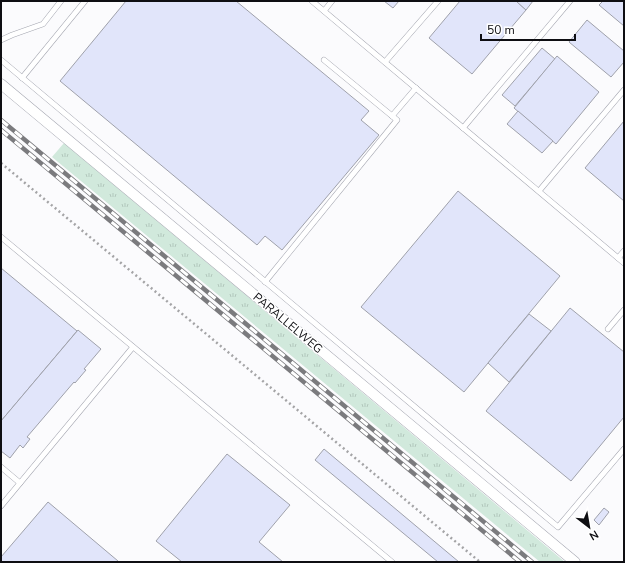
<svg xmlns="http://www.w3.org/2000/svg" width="625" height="563" font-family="'Nunito Sans',sans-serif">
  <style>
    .grass { fill: url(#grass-tufts) }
    .building { fill: #e1e5fa; stroke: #9fa1ab }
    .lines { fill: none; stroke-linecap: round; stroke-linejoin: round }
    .service-casing { stroke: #a4a6b0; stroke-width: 6 }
    .minor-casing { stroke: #a4a6b0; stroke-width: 11 }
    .path { stroke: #a4a4a6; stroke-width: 2.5; stroke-dasharray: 2 3; stroke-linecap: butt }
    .service { stroke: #fff; stroke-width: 5 }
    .minor { stroke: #fff; stroke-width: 10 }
    .rail-casing { stroke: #7b7b7e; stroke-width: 4.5 }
    .rail { stroke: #fff; stroke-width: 3; stroke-dasharray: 9; stroke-linecap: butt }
    .labels { text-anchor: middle; stroke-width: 3; stroke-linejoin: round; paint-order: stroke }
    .street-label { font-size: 12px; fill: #0e0e12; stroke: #fff }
  </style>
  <defs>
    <pattern id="grass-tufts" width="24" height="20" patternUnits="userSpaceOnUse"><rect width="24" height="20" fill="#d1e9dc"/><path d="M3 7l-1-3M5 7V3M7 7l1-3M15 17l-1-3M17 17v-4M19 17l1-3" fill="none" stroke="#b2c7bc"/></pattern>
  </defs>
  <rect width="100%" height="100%" fill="#fbfbfd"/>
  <polygon class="grass" points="64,143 565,562 540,562 52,157"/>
  <g class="building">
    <polygon points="126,1 236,1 369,111 361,120 379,135 282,250 265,236 257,245 60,81"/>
    <polygon points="384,1 399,1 393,8"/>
    <polygon points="460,1 516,1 526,10 472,74 429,38"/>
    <polygon points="516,1 533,1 526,10"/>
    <polygon points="603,1 624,1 624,26 599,5"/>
    <polygon points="587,20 624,51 624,62 611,77 569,42"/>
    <polygon points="542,48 555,59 515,106 502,95"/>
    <polygon points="557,56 599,92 556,144 514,108"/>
    <polygon points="518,111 553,141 542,153 507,124"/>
    <polygon points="624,121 624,201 585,168"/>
    <polygon points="458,191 560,276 464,392 361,307"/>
    <polygon points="1,268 77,331 1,421"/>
    <polygon points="570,308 624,352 624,417 571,481 486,411"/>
    <polygon points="529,314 551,331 509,382 488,363"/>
    <polygon points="78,330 101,349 84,369 86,370 75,383 74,382 27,437 30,439 23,448 20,445 10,458 1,451 1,421"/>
    <polygon points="324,449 459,562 438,562 315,460"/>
    <polygon points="227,454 290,505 259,542 283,562 182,562 156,541"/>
    <polygon points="48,502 118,561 117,562 2,562 1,561 1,557"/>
    <polygon points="604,508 609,512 599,525 594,520"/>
  </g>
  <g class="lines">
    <defs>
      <g id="service">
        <polyline points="312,1 624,263"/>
        <polyline points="324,11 332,1"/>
        <polyline points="1,40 12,35 43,24 61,1"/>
        <polyline points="1,60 558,527 624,449"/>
        <polyline points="385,62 438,1"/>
        <polyline points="22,78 85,1"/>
        <polyline points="392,116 416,88"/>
        <polyline points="463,128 570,1"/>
        <polyline points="539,191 624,90"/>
        <polyline points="1,237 392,562"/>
        <polyline points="618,258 624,251"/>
        <polyline points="265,282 397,120 324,60"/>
        <polyline points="608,329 624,310"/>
        <polyline points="1,467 20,483"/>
        <polyline points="1,506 133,347"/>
      </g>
      <polyline id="minor" points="1,84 575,562"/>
    </defs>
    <use href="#service" class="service-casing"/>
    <use href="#minor" class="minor-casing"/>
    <polyline class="path" points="1,163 480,562"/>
    <use href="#service" class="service"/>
    <use href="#minor" class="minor"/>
    <defs>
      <g id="rail">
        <polyline points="1,120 532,562"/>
        <polyline points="1,130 520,562"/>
      </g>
    </defs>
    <use href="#rail" class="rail-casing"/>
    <use href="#rail" class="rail"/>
  </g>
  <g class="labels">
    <g class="street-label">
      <text transform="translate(288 323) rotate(40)" y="4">PARALLELWEG</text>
    </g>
  </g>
  <rect width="625" height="563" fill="none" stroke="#0e0e12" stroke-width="4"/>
  <g transform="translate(589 527) rotate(149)" stroke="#ffffff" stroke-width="3" paint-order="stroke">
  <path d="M0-3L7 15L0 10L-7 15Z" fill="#0e0e12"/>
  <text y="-6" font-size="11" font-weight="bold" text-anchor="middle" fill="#0e0e12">N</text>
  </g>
  <path d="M481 34v6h94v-6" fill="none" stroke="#0e0e12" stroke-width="2"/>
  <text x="487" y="34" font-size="12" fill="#0e0e12" stroke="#ffffff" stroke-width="3" paint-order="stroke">50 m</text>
</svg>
